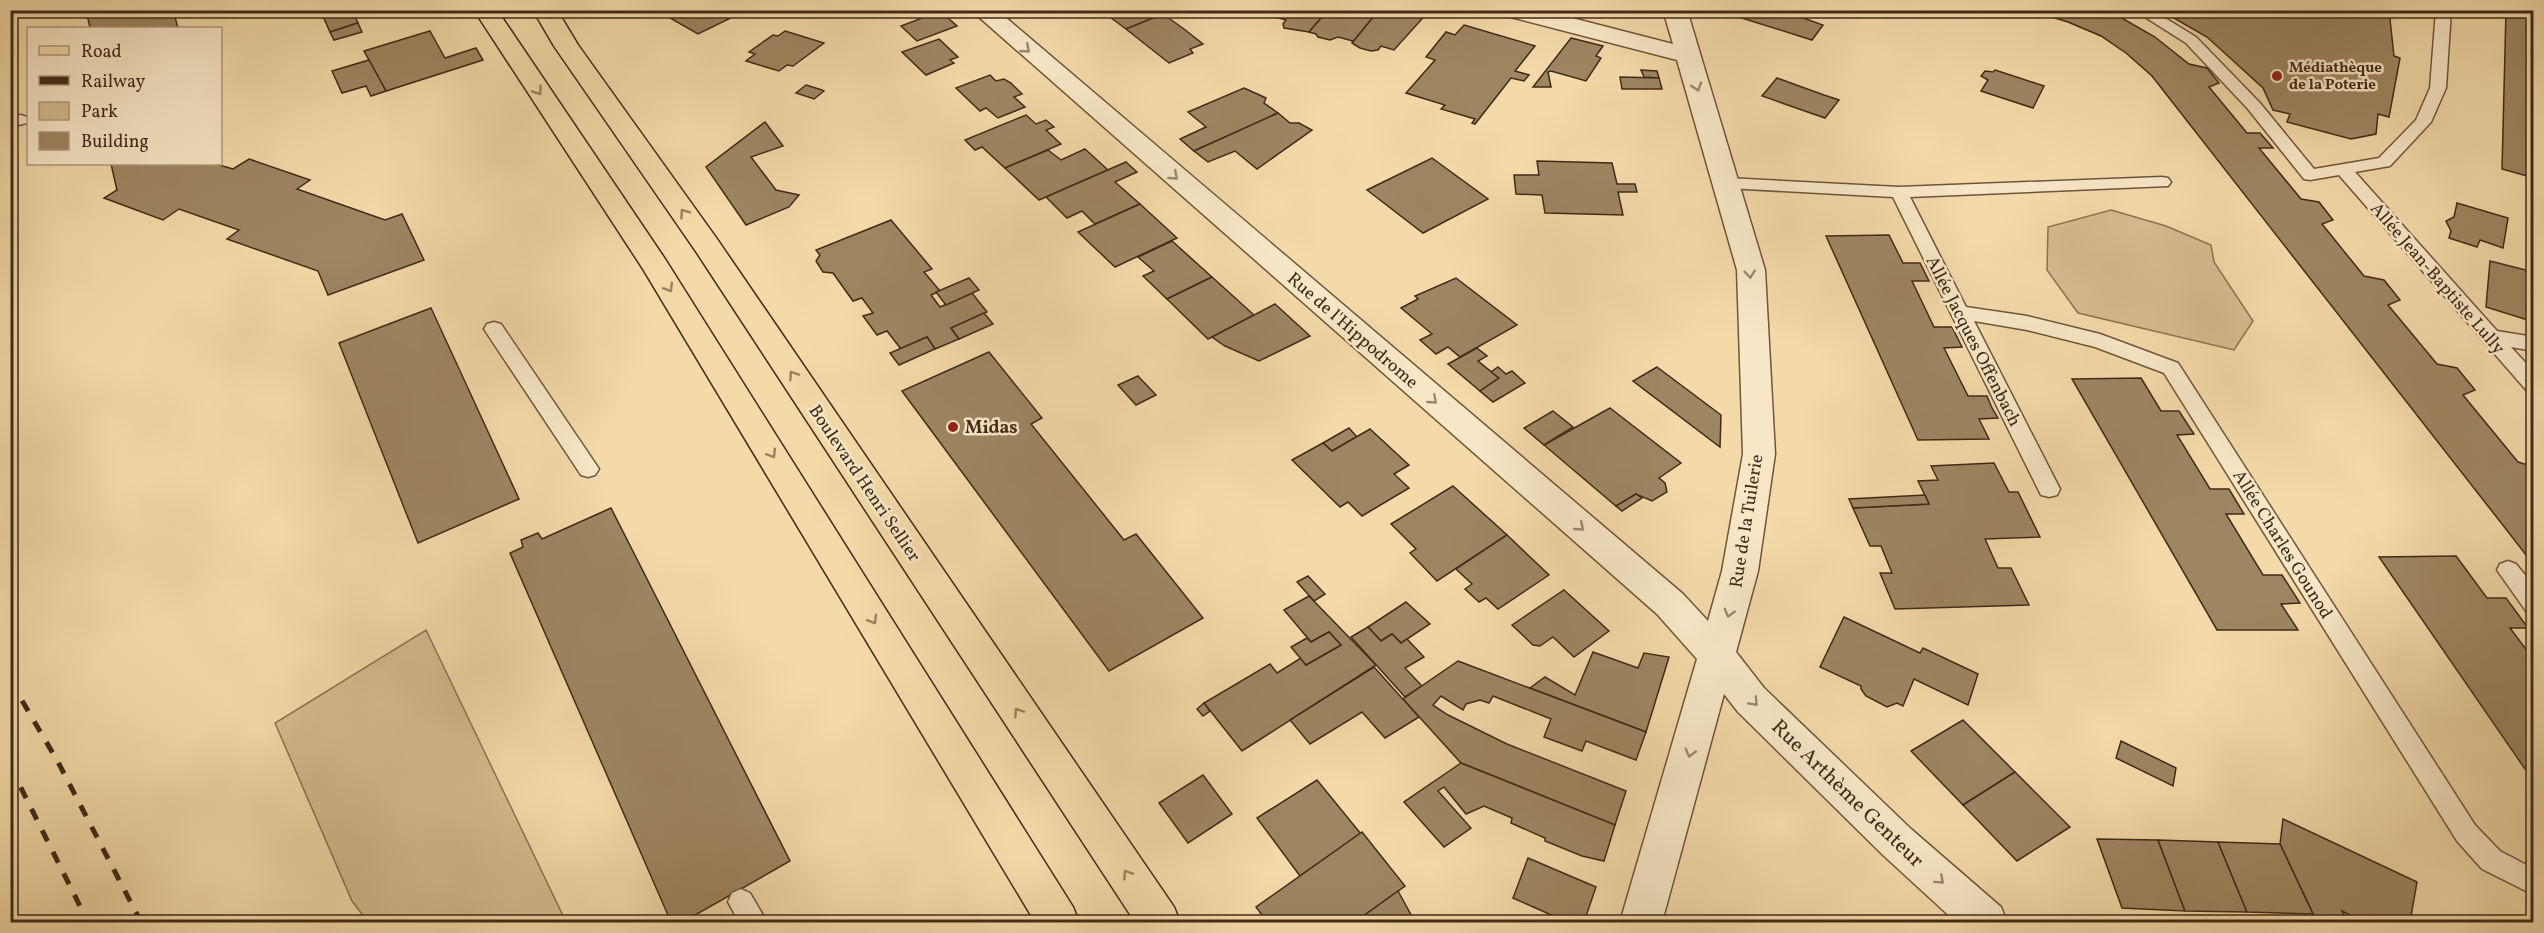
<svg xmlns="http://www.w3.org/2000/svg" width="2544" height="933" font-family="Vollkorn,serif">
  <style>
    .green { fill: #d5bc90; stroke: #8a7354; stroke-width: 1.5 }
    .building { fill: #9e8663; stroke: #402a18; stroke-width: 1.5 }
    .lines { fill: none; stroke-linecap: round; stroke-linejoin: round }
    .service-casing { stroke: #6d563c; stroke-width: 3 }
    .minor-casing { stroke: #6d563c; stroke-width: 3 }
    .primary-casing { stroke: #402a18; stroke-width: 3 }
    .service { fill: #f8e7c7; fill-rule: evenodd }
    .minor { fill: #f8e7c7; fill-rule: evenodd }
    .primary { fill: #f4daa9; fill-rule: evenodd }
    .rail { stroke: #402a18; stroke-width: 5; stroke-dasharray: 12 12; stroke-linecap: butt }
    .oneway { stroke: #9c8870 }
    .oneway2 { stroke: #9a8260 }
    .poi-dot { fill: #8f2418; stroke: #f8e7c7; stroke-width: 2 }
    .labels { text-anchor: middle; stroke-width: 5; stroke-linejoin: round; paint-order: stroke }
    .far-poi-label { font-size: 15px; font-weight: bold; fill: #402a18; stroke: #f8e7c7; text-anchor: start }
    .street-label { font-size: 18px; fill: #402a18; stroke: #f8e7c7 }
    .poi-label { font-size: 18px; font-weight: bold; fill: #402a18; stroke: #f8e7c7; text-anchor: start }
    .near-street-label { font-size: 21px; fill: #402a18; stroke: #f8e7c7 }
  </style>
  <rect width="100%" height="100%" fill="#f4daa9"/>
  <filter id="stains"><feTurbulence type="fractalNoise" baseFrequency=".00333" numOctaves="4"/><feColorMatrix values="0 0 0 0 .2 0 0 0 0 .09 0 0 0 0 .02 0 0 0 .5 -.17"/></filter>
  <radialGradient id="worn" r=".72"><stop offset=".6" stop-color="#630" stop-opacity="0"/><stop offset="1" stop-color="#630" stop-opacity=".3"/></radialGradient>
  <g class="green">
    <polygon points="2111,210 2166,226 2211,245 2214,262 2253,321 2234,350 2078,313 2047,270 2048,227"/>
    <polygon points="426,630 566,922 368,922 352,901 275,723"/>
  </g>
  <g class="building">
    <polygon points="86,10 173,10 178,28 90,28"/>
    <polygon points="335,10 364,10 354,14 358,23 330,32 322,14"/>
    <polygon points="656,10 747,10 698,34"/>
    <polygon points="1118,10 1158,10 1163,14 1126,29 1107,15"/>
    <polygon points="1277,10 1328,10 1309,32 1284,28 1283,24 1286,20 1272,16"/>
    <polygon points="1328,10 1379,10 1352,43 1353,41 1338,37 1330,40 1318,37 1316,34 1309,32"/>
    <polygon points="1379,10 1406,12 1430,10 1394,50 1381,46 1378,50 1371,51 1360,48 1352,43"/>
    <polygon points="1728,10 1750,10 1762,15 1766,10 1781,10 1823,25 1812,40 1726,13"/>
    <polygon points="2029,10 2108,10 2155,37 2189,64 2207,68 2219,83 2209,87 2247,133 2260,133 2273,148 2259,148 2301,199 2319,202 2333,220 2322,224 2364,276 2384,280 2400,300 2388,305 2437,364 2457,368 2475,390 2463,395 2518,462 2534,467 2534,565 2152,76 2126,53 2101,36 2068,22"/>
    <polygon points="2160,10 2389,10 2394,56 2400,58 2389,117 2378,114 2376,134 2351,139 2287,122 2290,114 2273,110 2263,88 2207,37"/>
    <polygon points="2506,10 2534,10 2534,178 2502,169"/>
    <polygon points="940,11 957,26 917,41 901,26"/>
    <polygon points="1163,14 1184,29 1203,44 1190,49 1193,53 1169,63 1126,29"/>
    <polygon points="358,23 362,32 334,40 330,32"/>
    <polygon points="1464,25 1535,46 1515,71 1529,75 1524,81 1511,78 1475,124 1472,123 1475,119 1441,109 1445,105 1406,93 1435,60 1426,57 1446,32 1455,35"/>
    <polygon points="430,31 445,58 476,48 483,60 386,91 364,51"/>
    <polygon points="785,31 824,43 793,66 787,65 779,71 746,61 755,54 749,52 773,35 778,36"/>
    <polygon points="1571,38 1603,46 1596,56 1601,58 1586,81 1551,71 1548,72 1551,87 1533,87"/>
    <polygon points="939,39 958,57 950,60 954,63 926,75 902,52"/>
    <polygon points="369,60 386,91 371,96 366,86 342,93 332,71"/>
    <polygon points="1641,70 1657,71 1659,78 1644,77"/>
    <polygon points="1995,70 2044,86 2033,108 1981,91 1988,80 1981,76 1985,71 1993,72"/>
    <polygon points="990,75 996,81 1004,79 1011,83 1022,94 1014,97 1025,107 998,118 986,108 980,111 956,88"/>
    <polygon points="1620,77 1659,78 1662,89 1622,89"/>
    <polygon points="1777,78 1824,95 1839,100 1825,118 1762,96"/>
    <polygon points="806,85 822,90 824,91 814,99 796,93"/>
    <polygon points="1244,88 1266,98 1264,103 1278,113 1194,151 1180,139 1206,127 1188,112"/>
    <polygon points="1278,113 1290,123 1299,123 1312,130 1257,169 1235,151 1208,162 1194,151"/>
    <polygon points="1026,115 1036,124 1046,120 1054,127 1046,130 1061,144 1005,168 982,147 975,150 965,140"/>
    <polygon points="765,122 783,146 751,157 776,190 799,195 789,207 746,225 706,167"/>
    <polygon points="1085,149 1108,170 1039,200 1005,168 1048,150 1061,160"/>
    <polygon points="1432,158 1488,199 1423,233 1367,190"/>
    <polygon points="249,159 310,180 297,189 385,220 402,214 424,260 328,295 318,271 227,239 239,230 179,209 163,220 104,198 117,190 111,164 216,164 233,169"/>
    <polygon points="1537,161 1612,163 1617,184 1635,184 1637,192 1618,192 1623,215 1545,213 1542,195 1516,194 1514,175 1539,175"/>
    <polygon points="1126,162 1137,172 1115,182 1140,204 1095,224 1082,211 1067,218 1046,197"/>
    <polygon points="2457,203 2508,218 2503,248 2480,240 2477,247 2449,238 2451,231 2446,221 2454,217"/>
    <polygon points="1140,204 1177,238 1115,267 1078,232"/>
    <polygon points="891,220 932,269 924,272 940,291 931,295 940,307 972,293 987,312 951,328 959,339 935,349 927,337 901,349 887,331 877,335 863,316 873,313 862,298 853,301 833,273 823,272 816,261 820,255 816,250"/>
    <polygon points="1889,235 1903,263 1920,263 1929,281 1912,281 1934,327 1952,327 1962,347 1944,348 1968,396 1987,396 1992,408 1998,418 1979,419 1989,439 1918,440 1826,236"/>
    <polygon points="1172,241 1212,277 1167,299 1143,276 1154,271 1138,257"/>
    <polygon points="2490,261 2534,272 2534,322 2486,307"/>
    <polygon points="1212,277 1254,315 1208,339 1167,299"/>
    <polygon points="969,278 979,290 946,305 936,292"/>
    <polygon points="1456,278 1517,325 1460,357 1448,347 1436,354 1420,340 1432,334 1401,308 1418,299 1415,296"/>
    <polygon points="1275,304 1310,336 1259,361 1225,346 1212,337"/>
    <polygon points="431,308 519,499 418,543 339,343"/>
    <polygon points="984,313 993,324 959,339 951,328"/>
    <polygon points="927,337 935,349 899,365 890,353"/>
    <polygon points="1477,348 1487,356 1478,361 1499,378 1480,391 1448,364"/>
    <polygon points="989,352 1042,418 1031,424 1124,540 1136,534 1203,618 1109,671 902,391"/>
    <polygon points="1498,367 1506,374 1512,371 1525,383 1493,402 1480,391 1499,378 1491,372"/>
    <polygon points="1657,367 1721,415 1720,447 1633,381"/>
    <polygon points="1138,376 1156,395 1136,405 1118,385"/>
    <polygon points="2141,378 2161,411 2179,411 2194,434 2177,435 2210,489 2229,489 2244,514 2226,514 2263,575 2282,575 2300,603 2281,604 2298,630 2217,630 2072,379"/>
    <polygon points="1610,408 1681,463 1659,478 1665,483 1667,492 1652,501 1636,494 1616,506 1544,445"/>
    <polygon points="1553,411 1573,427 1544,445 1524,428"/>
    <polygon points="1349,428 1357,437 1332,451 1323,443"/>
    <polygon points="1370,429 1409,465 1394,474 1409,488 1362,516 1348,502 1340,507 1292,460 1323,443 1332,451"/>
    <polygon points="1994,463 2009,492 2018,492 2040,537 1985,539 1998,568 2011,568 2029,605 1895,609 1880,573 1892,573 1881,546 1870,546 1853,508 1929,504 1918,481 1938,480 1931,466"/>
    <polygon points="1453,486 1507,535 1437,581 1410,553 1416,549 1391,524"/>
    <polygon points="1636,494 1642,498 1622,511 1616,506"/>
    <polygon points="1925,495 1929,504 1853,508 1849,499"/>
    <polygon points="611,508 790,861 683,922 671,922 510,553 523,547 521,540 538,533 542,539"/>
    <polygon points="1507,535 1549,575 1498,609 1486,598 1479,602 1465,589 1472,584 1456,569"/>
    <polygon points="2456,556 2487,598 2506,598 2528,628 2510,628 2534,660 2534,782 2379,557"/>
    <polygon points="1308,576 1325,594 1314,601 1297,582"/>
    <polygon points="1564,590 1609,631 1574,657 1553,637 1540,646 1533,645 1512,625"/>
    <polygon points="1309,596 1376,665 1242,751 1204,703 1270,664 1277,673 1301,658 1306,665 1341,645 1329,632 1311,642 1284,610"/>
    <polygon points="1406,602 1430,624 1401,643 1392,634 1381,641 1368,627"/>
    <polygon points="1844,617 1920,653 1923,648 1978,674 1968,705 1914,679 1903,706 1897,703 1887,707 1866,696 1861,689 1861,686 1820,667"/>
    <polygon points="1368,627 1381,641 1392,634 1401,643 1407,639 1424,657 1405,668 1422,686 1405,697 1351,637"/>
    <polygon points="1329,632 1341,645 1306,665 1291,647 1307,638 1311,642"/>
    <polygon points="1593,652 1638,668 1644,653 1669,657 1646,732 1530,688 1545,677 1575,695"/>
    <polygon points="1458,661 1646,732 1636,760 1586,741 1582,751 1544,737 1551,719 1493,696 1489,703 1480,700 1466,704 1463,710 1441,696 1433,705 1448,715 1507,744 1626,791 1615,825 1461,763 1403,699"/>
    <polygon points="1374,667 1419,717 1385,738 1362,712 1310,744 1290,720"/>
    <polygon points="1204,703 1210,711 1203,716 1197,709"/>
    <polygon points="1963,720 2015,772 1963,805 1911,751"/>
    <polygon points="2121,741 2176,768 2173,786 2116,758"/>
    <polygon points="1461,763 1615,825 1604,861 1582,856 1545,841 1545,838 1511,823 1512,818 1484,806 1466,814 1444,787 1438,791 1471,828 1444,847 1404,802"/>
    <polygon points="2015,772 2070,827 2017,861 1963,805"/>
    <polygon points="1203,775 1232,814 1188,843 1159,803"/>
    <polygon points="1317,780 1361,834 1300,876 1257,818"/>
    <polygon points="2283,819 2417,882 2410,922 2365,922 2342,911 2349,922 2317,922 2280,844"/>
    <polygon points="1362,832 1405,886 1355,922 1267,922 1256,907"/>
    <polygon points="2097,839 2158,840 2185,911 2122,908"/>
    <polygon points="2158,840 2218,842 2247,912 2185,911"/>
    <polygon points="2218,842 2280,844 2313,914 2247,912"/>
    <polygon points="1528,858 1596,887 1584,922 1567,922 1513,898"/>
    <polygon points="1398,891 1415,922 1355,922"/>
  </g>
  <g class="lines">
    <defs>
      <g id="service">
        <polygon points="2134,10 2152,10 2196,37 2260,103 2314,169 2379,158 2416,120 2430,88 2436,10 2451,10 2446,88 2431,122 2390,166 2355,172 2497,331 2534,337 2534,351 2511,347 2534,372 2534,393 2527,391 2339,175 2310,180 2304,179 2248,109 2186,43"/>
        <polygon points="21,115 27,117 27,123 10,127 10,117"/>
        <polygon points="2162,177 2168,178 2171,182 2168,186 1910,197 1966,307 2027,316 2100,334 2178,363 2475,825 2500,851 2534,869 2534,895 2482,869 2457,841 2164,373 2095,347 2027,330 1974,321 2060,489 2057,495 2049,497 2041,495 1893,197 1727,188 1721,187 1718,183 1721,179 1727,178 1899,187"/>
        <polygon points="494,322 501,324 595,463 599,469 595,475 588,477 581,475 484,329 487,324"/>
        <polygon points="2508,561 2516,564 2534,586 2534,613 2526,611 2497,570 2500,564"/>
        <polygon points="741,889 750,893 767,922 739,922 728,902 732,893"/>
      </g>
      <polygon id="minor" points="971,10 997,10 1683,594 1708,621 1722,571 1743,454 1737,270 1677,60 1503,15 1500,10 1541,10 1673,44 1663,10 1687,10 1765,270 1775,454 1758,571 1736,652 1764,688 1911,829 2001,907 2007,922 1956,922 1883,855 1738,712 1724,694 1662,922 1620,922 1697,659 1657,614"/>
      <g id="primary">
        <polygon points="474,10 497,10 665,259 1073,907 1079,922 1035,922 643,269"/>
        <polygon points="533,10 557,10 578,45 717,239 1174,907 1180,922 1135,922 697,253 554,46"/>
      </g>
    </defs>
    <use href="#service" class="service-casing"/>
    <use href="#minor" class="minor-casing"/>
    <use href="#primary" class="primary-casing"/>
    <use href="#service" class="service"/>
    <use href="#minor" class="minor"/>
    <use href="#primary" class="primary"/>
    <g class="rail">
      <polyline points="10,680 58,762 141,922"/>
      <polyline points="10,766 88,922"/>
    </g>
  </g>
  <defs><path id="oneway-chevron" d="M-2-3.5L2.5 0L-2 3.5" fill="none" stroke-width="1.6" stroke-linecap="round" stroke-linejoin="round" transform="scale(1.5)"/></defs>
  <g class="oneway">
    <use href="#oneway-chevron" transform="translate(1026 49) rotate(41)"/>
    <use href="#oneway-chevron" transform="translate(1697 87) rotate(72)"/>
    <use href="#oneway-chevron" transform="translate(1174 176) rotate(41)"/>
    <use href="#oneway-chevron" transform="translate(1750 274) rotate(84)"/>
    <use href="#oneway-chevron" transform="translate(1433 400) rotate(41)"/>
    <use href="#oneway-chevron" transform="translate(1580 527) rotate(41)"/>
    <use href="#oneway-chevron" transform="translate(1729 613) rotate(105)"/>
    <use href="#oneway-chevron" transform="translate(1754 702) rotate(47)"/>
    <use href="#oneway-chevron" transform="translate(1690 753) rotate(106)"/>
    <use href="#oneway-chevron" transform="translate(1940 880) rotate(42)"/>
  </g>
  <g class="oneway2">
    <use href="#oneway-chevron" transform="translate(538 91) rotate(56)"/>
    <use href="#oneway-chevron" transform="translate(684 213) rotate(-125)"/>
    <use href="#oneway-chevron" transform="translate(669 288) rotate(58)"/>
    <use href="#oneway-chevron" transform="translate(793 375) rotate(-124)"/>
    <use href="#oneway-chevron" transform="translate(772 454) rotate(59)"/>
    <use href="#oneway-chevron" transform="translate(873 620) rotate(59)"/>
    <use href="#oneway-chevron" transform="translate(1018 712) rotate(-124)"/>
    <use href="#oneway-chevron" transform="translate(1127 874) rotate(-124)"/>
  </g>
  <g class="poi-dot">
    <circle cx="2277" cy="76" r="6"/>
    <circle cx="953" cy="427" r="6"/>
  </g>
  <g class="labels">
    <g class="far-poi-label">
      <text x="2289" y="72">Médiathèque<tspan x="2289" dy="17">de la Poterie</tspan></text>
    </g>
    <g class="street-label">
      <text transform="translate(2438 278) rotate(49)" y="6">Allée Jean-Baptiste Lully</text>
      <text transform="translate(1353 330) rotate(41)" y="6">Rue de l'Hippodrome</text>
      <text transform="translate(1974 341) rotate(63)" y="6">Allée Jacques Offenbach</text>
      <text transform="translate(865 483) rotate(56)" y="6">Boulevard Henri Sellier</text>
      <text transform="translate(1746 521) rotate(-81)" y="6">Rue de la Tuilerie</text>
      <text transform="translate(2283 544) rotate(58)" y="6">Allée Charles Gounod</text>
    </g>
    <g class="poi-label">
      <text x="965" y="433">Midas</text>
    </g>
    <g class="near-street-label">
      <text transform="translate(1848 793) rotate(44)" y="7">Rue Arthème Genteur</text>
    </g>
  </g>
  <rect width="2544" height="933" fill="none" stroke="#f4daa9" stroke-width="36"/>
  <rect x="12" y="12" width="2520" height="909" fill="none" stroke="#402a18" stroke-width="3"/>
  <rect x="18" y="18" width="2508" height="897" fill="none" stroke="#402a18" stroke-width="1.5"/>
  <rect x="27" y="27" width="195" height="138" fill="#f8e7c7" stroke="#ae9b81" stroke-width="1.5"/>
  <rect x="39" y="46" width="30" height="9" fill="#f4daa9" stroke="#ae9b81" stroke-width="1.5"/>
  <text x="81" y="57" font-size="18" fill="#402a18">Road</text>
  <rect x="39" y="76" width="30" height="9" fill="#402a18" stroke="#ae9b81" stroke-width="1.5"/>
  <text x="81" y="87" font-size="18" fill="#402a18">Railway</text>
  <rect x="39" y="102" width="30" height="18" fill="#d5bc90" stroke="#ae9b81" stroke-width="1.5"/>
  <text x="81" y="117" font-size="18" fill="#402a18">Park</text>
  <rect x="39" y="132" width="30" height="18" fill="#9e8663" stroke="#ae9b81" stroke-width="1.5"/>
  <text x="81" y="147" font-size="18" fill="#402a18">Building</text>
  <rect width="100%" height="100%" filter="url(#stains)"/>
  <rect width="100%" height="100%" fill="url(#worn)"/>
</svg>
